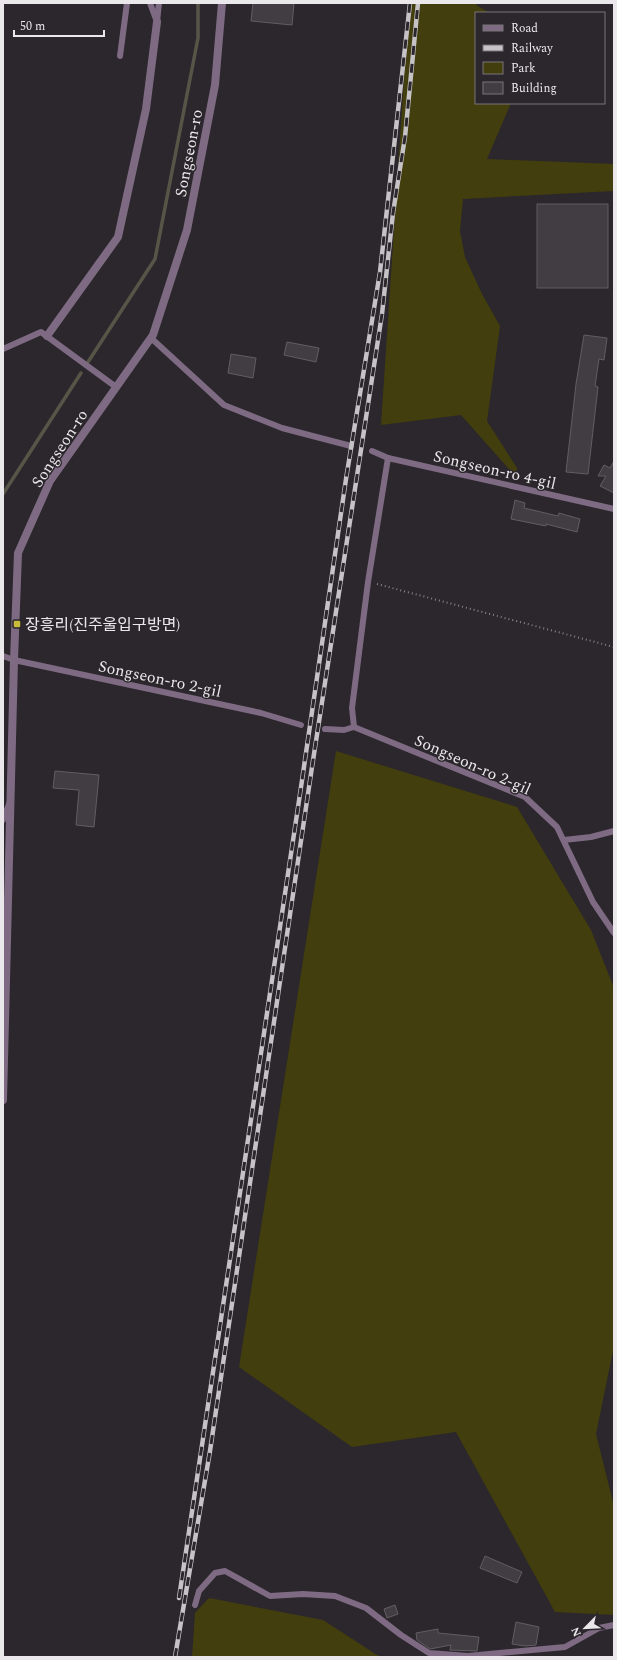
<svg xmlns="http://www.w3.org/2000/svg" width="617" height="1660" font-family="Spectral,'Noto Sans KR',serif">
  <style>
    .green { fill: #423e0d }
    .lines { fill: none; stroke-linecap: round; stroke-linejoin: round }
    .stream { stroke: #575548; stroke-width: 3.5 }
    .building { fill: #413d42; stroke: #615d63 }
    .path { stroke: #878488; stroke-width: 2; stroke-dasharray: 1 3; stroke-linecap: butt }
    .service { stroke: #7e6b83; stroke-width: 6 }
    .minor { stroke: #7e6b83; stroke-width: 8 }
    .tertiary { stroke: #7e6b83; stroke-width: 8 }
    .rail-casing { stroke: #c6c3c7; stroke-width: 4.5 }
    .rail { stroke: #2b272c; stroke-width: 3; stroke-dasharray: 9; stroke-linecap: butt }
    .poi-dot { fill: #c8bb3b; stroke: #2b272c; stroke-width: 1.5 }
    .labels { text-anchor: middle; stroke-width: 3; stroke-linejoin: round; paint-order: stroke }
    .street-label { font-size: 16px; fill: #ebe8ec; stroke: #2b272c }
    .poi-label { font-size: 16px; fill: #ebe8ec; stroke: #2b272c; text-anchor: start }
  </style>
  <rect width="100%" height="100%" fill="#2b272c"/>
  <g class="green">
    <polygon points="409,3 479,3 476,5 490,13 476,13 476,103 511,103 487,159 614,164 614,191 463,199 460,231 465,257 482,294 500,326 487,421 517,468 516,477 461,415 381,425"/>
    <polygon points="336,751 517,807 591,930 614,988 614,1346 596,1434 614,1506 614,1615 555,1612 456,1432 352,1447 239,1367"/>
    <polygon points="209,1598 323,1620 377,1655 383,1657 192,1657 195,1613"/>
  </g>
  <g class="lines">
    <g class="stream">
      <polyline points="88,362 155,259 198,38 198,3"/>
      <polyline points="3,494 81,373"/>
    </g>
  </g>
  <g class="building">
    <polygon points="253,3 294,3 292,25 251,21"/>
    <rect x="537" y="204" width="71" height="84"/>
    <polygon points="584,335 607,338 604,360 599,359 595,386 598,387 588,474 566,472 576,384"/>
    <polygon points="287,342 319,348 316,362 284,355"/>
    <polygon points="231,354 256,358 253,378 228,373"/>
    <polygon points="614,461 614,493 600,486 606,476 598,476 604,465 610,468"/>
    <polygon points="515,500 525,503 524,508 558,516 559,513 580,519 577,532 546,524 546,526 511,519"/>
    <polygon points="55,771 99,775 94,827 76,825 79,790 53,788"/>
    <polygon points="485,1556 522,1572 517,1583 480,1568"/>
    <polygon points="395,1605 398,1614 387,1618 384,1609"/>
    <polygon points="516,1622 539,1627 536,1645 525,1646 512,1644"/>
    <polygon points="438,1629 438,1633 479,1637 477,1651 450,1650 451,1645 430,1649 417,1640 416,1633"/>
  </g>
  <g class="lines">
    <polyline class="path" points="377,584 614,647"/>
    <g class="service">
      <polyline points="150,3 157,22 159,3"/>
      <polyline points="120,56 127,3"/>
      <polyline points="151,338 224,405 282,428 351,446"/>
      <polyline points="3,349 41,332 116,387"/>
      <polyline points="372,451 388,458 614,509"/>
      <polyline points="3,656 14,660 261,713 301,725"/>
      <polyline points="354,727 352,708 368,582 388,458"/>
      <polyline points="325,729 344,730 354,727 525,797 557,827 593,902 614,933"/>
      <polyline points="3,820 9,804"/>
      <polyline points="564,840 591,837 614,831"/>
      <polyline points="195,1605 199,1591 215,1573 225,1571 270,1596 303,1594 335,1596 366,1608 401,1635 429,1653 468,1656 565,1647 599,1628 614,1625"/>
    </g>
    <polyline class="minor" points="47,336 118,237 146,109 157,22"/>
    <polyline class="tertiary" points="3,1100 14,660 18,553 50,481 153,335 187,230 215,85 222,3"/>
    <defs>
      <g id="rail">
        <polyline points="179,1598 300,794 346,479 380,272 410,3"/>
        <polyline points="175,1657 210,1451 312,767 382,314 393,213 405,137 418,3"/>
      </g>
    </defs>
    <use href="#rail" class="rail-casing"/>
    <use href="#rail" class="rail"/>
  </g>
  <rect class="poi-dot" x="13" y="620" width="8" height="8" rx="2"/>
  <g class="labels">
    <g class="street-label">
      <text transform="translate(188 153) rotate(-79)" y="6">Songseon-ro</text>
      <text transform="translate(59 448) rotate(-57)" y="6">Songseon-ro</text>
      <text transform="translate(495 469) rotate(13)" y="6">Songseon-ro 4-gil</text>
      <text transform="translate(160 678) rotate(12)" y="6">Songseon-ro 2-gil</text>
      <text transform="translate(473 764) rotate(24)" y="6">Songseon-ro 2-gil</text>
    </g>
    <g class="poi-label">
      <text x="25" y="630">장흥리(진주울입구방면)</text>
    </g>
  </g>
  <rect width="617" height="1660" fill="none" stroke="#ebe8ec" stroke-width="8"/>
  <rect x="475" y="12" width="130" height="92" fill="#2b272c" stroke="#787479"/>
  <rect x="483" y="25" width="20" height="6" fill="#7e6b83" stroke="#787479"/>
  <text x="511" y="32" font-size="12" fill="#ebe8ec">Road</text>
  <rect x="483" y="45" width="20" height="6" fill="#c6c3c7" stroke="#787479"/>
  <text x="511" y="52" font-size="12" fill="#ebe8ec">Railway</text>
  <rect x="483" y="62" width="20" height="12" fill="#423e0d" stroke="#787479"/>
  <text x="511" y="72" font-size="12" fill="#ebe8ec">Park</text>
  <rect x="483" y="82" width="20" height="12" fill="#413d42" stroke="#787479"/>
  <text x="511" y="92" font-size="12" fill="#ebe8ec">Building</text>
  <g transform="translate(585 1628) rotate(246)" stroke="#2b272c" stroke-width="3" paint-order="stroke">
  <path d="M0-3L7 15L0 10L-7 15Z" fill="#ebe8ec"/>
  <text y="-6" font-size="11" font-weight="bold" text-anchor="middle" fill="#ebe8ec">N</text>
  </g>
  <path d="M14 30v6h90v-6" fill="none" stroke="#ebe8ec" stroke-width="2"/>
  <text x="20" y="30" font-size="12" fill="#ebe8ec" stroke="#2b272c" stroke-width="3" paint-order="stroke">50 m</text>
</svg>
